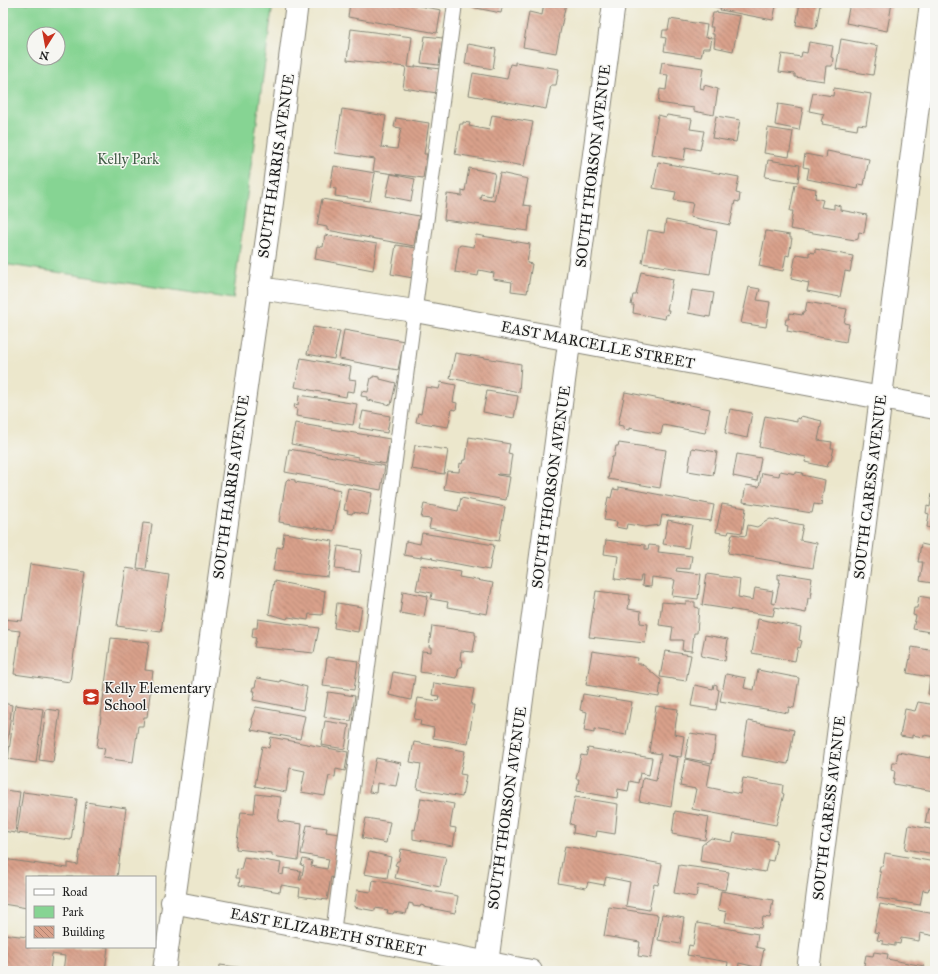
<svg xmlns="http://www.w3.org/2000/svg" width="938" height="974" font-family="'IM FELL Great Primer',serif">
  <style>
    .green { fill: #86d493; stroke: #517858; fill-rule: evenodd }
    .building { fill: url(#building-back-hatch) }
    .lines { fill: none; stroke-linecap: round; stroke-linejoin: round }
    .lane-casing { stroke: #848274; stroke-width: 16 }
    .street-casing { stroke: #848274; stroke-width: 24 }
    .lane { stroke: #fff; stroke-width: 14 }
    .street { stroke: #fff; stroke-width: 22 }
    .labels { text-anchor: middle; stroke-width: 3; stroke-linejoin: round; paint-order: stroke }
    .park-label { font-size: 15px; fill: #415c46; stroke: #f6f6f2 }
    .street-label { font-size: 15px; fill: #1c1c1c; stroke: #f6f6f2 }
    .poi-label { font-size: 15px; fill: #1c1c1c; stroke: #f6f6f2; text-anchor: start }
  </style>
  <defs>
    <pattern id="building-back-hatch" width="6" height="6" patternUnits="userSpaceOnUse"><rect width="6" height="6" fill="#d9a18b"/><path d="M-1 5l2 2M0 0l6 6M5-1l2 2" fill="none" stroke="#af8271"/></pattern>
  </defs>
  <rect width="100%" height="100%" fill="#f6f6f2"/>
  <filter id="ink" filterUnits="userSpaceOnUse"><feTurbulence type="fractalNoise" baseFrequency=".025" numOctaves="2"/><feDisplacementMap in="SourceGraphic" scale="8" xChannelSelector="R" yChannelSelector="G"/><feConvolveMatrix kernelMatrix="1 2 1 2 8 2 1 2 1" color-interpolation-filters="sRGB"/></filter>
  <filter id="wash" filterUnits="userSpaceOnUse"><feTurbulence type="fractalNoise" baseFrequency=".012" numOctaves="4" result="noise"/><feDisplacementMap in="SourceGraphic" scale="16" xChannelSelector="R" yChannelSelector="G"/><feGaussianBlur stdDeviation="0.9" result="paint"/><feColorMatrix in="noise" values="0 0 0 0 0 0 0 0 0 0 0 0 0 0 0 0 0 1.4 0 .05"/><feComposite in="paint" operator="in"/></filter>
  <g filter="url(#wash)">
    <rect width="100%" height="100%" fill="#ece7cc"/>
    <path class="green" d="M 3,3 L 273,3 L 233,299 L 3,264 ZM 34,34 L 58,34 L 58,58 L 34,58 Z"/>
    <g id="blocks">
      <g class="building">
        <polygon points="350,3 403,3 441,10 437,33 348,17"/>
        <polygon points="472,3 503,3 501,13 476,8 471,6"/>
        <polygon points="544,3 566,3 556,53 523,47 529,12 542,15"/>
        <polygon points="695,3 779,3 779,6 776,6 773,20 720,10 721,8"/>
        <polygon points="800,3 820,5 816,28 796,25"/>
        <polygon points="850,3 892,3 887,31 846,23"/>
        <polygon points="716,12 740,16 733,51 714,47 715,38 714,38 714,34 712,34 713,27 710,27 713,13 716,13"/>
        <polygon points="670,19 707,25 705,37 712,38 710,48 703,48 701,57 664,51 666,38 662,37 663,30 668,30"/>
        <polygon points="351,29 412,37 408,67 415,68 415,66 441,69 437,93 403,88 406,67 347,60"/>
        <polygon points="425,36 443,38 439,65 421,63"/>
        <polygon points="841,39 878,46 873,75 836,69"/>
        <polygon points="809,42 833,46 831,57 833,58 832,66 826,66 824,81 795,77 795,74 779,72 782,54 801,57 802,52 807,53"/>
        <polygon points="468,44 496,49 493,69 465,64"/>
        <polygon points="515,62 559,69 556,85 551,85 546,109 469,95 473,73 507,79 510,64 515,65"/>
        <polygon points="662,62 703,68 700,88 704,89 704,85 718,89 714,115 694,111 694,108 658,103 660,89 666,90 668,75 660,74"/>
        <polygon points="834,88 871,94 866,125 858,124 857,130 822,124 823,122 821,121 824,114 809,111 813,93 833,96"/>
        <polygon points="778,104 803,108 799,130 775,125"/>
        <polygon points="342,109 386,116 381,147 397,149 401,128 394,127 396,118 429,123 424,154 427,154 423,178 373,171 375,159 335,153"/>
        <polygon points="492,115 533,122 524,166 455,154 460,124 463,124 463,122 470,123 469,126 489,130"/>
        <polygon points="658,115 666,117 667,115 692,119 690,129 704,131 700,150 686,147 684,160 651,154"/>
        <polygon points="716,116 740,120 736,142 712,138"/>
        <polygon points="768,128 793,132 789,157 764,153"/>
        <polygon points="827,151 869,159 864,185 859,184 858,189 807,179 809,168 803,167 805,154 826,158"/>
        <polygon points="768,160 800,165 798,182 765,177"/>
        <polygon points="658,162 739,177 736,193 740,194 739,202 735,201 730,225 690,217 693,203 674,200 676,192 653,188"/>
        <polygon points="334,166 375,173 370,201 335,196 336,189 330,188"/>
        <polygon points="469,168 495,173 491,196 481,194 480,199 494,201 500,173 528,179 523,205 531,206 528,231 444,220 447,194 462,196 462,190 465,191"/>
        <polygon points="391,174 415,179 411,201 386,196"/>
        <polygon points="795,185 816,189 815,198 823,200 821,207 834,209 834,204 840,206 840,210 867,215 864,233 859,232 858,239 855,240 790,229 793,211 790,211"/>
        <polygon points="322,199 419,216 414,246 327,230 327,227 317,225"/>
        <polygon points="666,220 717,231 710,274 642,263 648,230 664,233"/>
        <polygon points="766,231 790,235 790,238 792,238 789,256 786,255 783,271 759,266"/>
        <polygon points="325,235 377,244 373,270 315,259 317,246 323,247"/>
        <polygon points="476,235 530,244 527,263 532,264 527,293 511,291 512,282 493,279 494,273 479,270 478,276 455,272 459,246 461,245 474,247"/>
        <polygon points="396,245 417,248 413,278 391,274"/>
        <polygon points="815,249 853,256 850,272 845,271 840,297 807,291 809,283 791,279 796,254 809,256 809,252 815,253"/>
        <polygon points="641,272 673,279 667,310 669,310 668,315 666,314 665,319 633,313 634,305 631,305 633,295 636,295"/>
        <polygon points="749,287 760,289 757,300 770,302 766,327 741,323"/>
        <polygon points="692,290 714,293 710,317 688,313"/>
        <polygon points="807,302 847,309 844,323 849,324 846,342 787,331 788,325 785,324 786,319 789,319 790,313 802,315 803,312 805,312"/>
        <polygon points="313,327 340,331 334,359 307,354"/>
        <polygon points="344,330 404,341 398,370 339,359"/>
        <polygon points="455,353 521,364 519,392 450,378"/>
        <polygon points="301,358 351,367 349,379 356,380 354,392 347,391 346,397 295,387"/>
        <polygon points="373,376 380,377 380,379 396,383 391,405 367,400 367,397 361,396 362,391 368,392 371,378 373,378"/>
        <polygon points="441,382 456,385 453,402 457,403 456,410 452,409 448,427 416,422 418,413 421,414 426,387 439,389"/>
        <polygon points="487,391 518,396 514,418 483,412"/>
        <polygon points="625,392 710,409 705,433 663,425 661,434 629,428 629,430 623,429 623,426 618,425"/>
        <polygon points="299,395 357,404 353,425 296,416 297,409 294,408 295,404 298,405"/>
        <polygon points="730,409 752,413 747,438 725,433"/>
        <polygon points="363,411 390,416 387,433 359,428"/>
        <polygon points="765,416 797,422 797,418 800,419 801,416 822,421 818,440 832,442 831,448 834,448 831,461 829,461 827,467 805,462 806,457 759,447"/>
        <polygon points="295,423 390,439 386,464 358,459 358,457 291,444"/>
        <polygon points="469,437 510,444 508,453 512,454 509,475 498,474 497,475 510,477 506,500 444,489 447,471 459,472 460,463 462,464 463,460 466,460"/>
        <polygon points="619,443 666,450 660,488 608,479 612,457 614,457 616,446 618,446"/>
        <polygon points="415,445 448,450 444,474 411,469"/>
        <polygon points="692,448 717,452 713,475 688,471"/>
        <polygon points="289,449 385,466 381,490 285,472"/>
        <polygon points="737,454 761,458 757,481 733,476"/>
        <polygon points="780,471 796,474 796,472 803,473 802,475 825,480 821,505 814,504 812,513 743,502 746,485 759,487 762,473 779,476"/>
        <polygon points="288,479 295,480 295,482 341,490 334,531 279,522 286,481"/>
        <polygon points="619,487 714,505 711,521 662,515 660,525 645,527 627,524 626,529 616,527 617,522 604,520 608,497 611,498 613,489 619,490"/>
        <polygon points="348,488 372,493 368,515 353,512 352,514 347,513 348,511 344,510"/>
        <polygon points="932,494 935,494 935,530 927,527 929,514 926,513 927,506 930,507"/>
        <polygon points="461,498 505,507 499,541 429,528 431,519 421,518 424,504 458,511"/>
        <polygon points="722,504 746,508 742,533 729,531 728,534 716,532"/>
        <polygon points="770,519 803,525 800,540 817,543 813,568 728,553 732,534 746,536 748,525 757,527"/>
        <polygon points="668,520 692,525 688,548 663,544"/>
        <polygon points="143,523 152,524 146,569 137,568"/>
        <polygon points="284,533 333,541 328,577 273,571 277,547 282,548"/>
        <polygon points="422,533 494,545 489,570 432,559 433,558 421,556 421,558 404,555 406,541 420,544"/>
        <polygon points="606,540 645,545 645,549 648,549 649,545 659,546 658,552 692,556 690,569 677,568 676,571 701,574 698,599 672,596 675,580 652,577 651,587 642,586 643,576 641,576 640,582 615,579 618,556 604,554"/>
        <polygon points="921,544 935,547 935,581 933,581 932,583 920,581 923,562 918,562"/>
        <polygon points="338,546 362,550 359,572 335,569"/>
        <polygon points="30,564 85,572 70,682 14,674 20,631 3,629 3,619 22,621"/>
        <polygon points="421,565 460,572 459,577 493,583 487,614 447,607 448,602 431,599 432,593 416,590"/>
        <polygon points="126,568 169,575 161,632 117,626"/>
        <polygon points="781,573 812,578 810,591 812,591 811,598 808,598 806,613 775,607 773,616 702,605 707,574 740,579 738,597 753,600 755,588 773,591 771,603 775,604 780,579 778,579 778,574 781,575"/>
        <polygon points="274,581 325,591 322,615 309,614 308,620 288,617 287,619 269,614"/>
        <polygon points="403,591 428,596 424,617 400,613"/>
        <polygon points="596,591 630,595 628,609 641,611 640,623 648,624 645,643 589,637"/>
        <polygon points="919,596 935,599 935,633 913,629 916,616 913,615 914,608 917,608"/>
        <polygon points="662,602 686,604 686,602 695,602 695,607 699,608 697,633 694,633 692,651 682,650 683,640 671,640 673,627 659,625"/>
        <polygon points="337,603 362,607 358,632 334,628"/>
        <polygon points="258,619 319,628 314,653 254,647 256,638 252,637 253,628 257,628"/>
        <polygon points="758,619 801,627 799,640 802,641 800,648 798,647 795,661 752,653"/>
        <polygon points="432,626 475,632 475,635 476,635 473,652 461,651 460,660 463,660 462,667 459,667 457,678 420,672 422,651 431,652 431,647 429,647"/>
        <polygon points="705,635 728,639 725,661 701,656"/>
        <polygon points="111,638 149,642 145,670 153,671 147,717 144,717 143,726 138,726 133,762 103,758 105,748 97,747"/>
        <polygon points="912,647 935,651 935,695 928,694 930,677 907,673"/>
        <polygon points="592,651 638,658 637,664 642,664 661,680 659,697 586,685"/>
        <polygon points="665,651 691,655 686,681 660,677"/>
        <polygon points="327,657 358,661 354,690 323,686"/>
        <polygon points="758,670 799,678 794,708 789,707 788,713 720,701 726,674 746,678 744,688 754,690"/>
        <polygon points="393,672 415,676 411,700 389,695"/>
        <polygon points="257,678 280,682 280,680 307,687 303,710 253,700 255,691 252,691 253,687 255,687"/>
        <polygon points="434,683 474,689 471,705 474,705 468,744 433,738 434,728 420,725 421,720 414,719 418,698 438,701 439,696 432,695"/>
        <polygon points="714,684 717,685 717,689 719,690 716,710 691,706 695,685 713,689"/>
        <polygon points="328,692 355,696 351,721 324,717"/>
        <polygon points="583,694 632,702 626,735 594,729 594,733 584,731 587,712 580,710"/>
        <polygon points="918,702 935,705 935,737 924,735 924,737 912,735 912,738 900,736 905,709 915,711"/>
        <polygon points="3,703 12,705 5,759 3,758"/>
        <polygon points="15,705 43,709 36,763 8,759"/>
        <polygon points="656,706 678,709 674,734 684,736 681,757 667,755 678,758 671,807 639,801 643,778 656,781 661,754 649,752"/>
        <polygon points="256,707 305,716 300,739 251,730 253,721 251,720"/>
        <polygon points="46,709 60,711 53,762 39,760"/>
        <polygon points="325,721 349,725 345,749 321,745"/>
        <polygon points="748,721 794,730 788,764 742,756"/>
        <polygon points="690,733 716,737 712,763 685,758"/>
        <polygon points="271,737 348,752 345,771 336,769 335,777 329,776 325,796 301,792 305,771 290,768 286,792 255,786 262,746 269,748"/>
        <polygon points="414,742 465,751 460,774 466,775 462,797 417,789 421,764 410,762"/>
        <polygon points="588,748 652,758 649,775 640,773 638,783 630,781 628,791 618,789 617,798 577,791 579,779 576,779 581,755 586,756"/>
        <polygon points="898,752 930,758 930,756 935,757 934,791 893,784 895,771 891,770 892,763 896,763"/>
        <polygon points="376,758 401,763 396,786 377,783 376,793 369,792"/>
        <polygon points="685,759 711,765 707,787 740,794 743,778 783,785 782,793 784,794 776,825 692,809 696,789 680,786"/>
        <polygon points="3,790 20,792 15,833 3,831"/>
        <polygon points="23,792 77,799 71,840 17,833"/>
        <polygon points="256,794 281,797 278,821 302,824 298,860 272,856 272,853 236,849 241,812 254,813"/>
        <polygon points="575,797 618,804 615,834 597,831 596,837 573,833 574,825 570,824"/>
        <polygon points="421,798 454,804 450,827 456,828 453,846 413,839 413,829 415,830"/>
        <polygon points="86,802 126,808 117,877 27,877 27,908 3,904 3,859 68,868 68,863 78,865"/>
        <polygon points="928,808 935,809 935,825 925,823"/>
        <polygon points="675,811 709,817 705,840 672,834"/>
        <polygon points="366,818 390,822 386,843 362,838"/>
        <polygon points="307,825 327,828 326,832 339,834 333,878 331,877 327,900 299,896 300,888 281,885 280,892 239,885 240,878 236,878 237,869 241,870 244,857 281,863 279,874 283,875 284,868 301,871 299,880 301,880 304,866 301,865 303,859 312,861 311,866 327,869 329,859 301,854"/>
        <polygon points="909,825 935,830 935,854 905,849"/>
        <polygon points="734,833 777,840 773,861 768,860 765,872 700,861 702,845 711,838 732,842"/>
        <polygon points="565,846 662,864 658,885 654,884 649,910 626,906 630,882 606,877 604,885 588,882 586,888 558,883"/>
        <polygon points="401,849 446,857 440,887 395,878 398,866 395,865 397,861 399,861"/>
        <polygon points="369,852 391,857 387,878 364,874"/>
        <polygon points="885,853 935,862 935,889 929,888 928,891 923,890 920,905 877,898 881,872 879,872 880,866 883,866"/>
        <polygon points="679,865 729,872 725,890 698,885 696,897 674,893"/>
        <polygon points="373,880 458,896 455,913 424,907 424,906 421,905 420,907 413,906 413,904 409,903 406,914 394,912 393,914 387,913 388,910 375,908 375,911 354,907 357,890 371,892"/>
        <polygon points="721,891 773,900 770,918 763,917 761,928 725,922 727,912 718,910"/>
        <polygon points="880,904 935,914 935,936 920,933 919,941 901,938 900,944 895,943 895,946 883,944 883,941 877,940 879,933 874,932"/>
        <polygon points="609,907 658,915 651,958 638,956 640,942 604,936"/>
        <polygon points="662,914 684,918 680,944 658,940"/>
        <polygon points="697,923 758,934 756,947 764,949 760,968 739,963 738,971 727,969 728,962 687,955 689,945 693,946"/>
        <polygon points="3,934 27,937 27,947 108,947 105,971 63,971 65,956 52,954 50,971 3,971"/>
        <polygon points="874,952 888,954 887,959 924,966 923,971 863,971 866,955 873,956"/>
        <polygon points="220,965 252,969 252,971 219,971"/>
      </g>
    </g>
  </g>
  <g filter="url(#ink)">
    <use href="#blocks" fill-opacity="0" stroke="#848274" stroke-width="1"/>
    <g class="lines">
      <defs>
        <polyline id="lane" points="333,933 455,3"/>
        <g id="street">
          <polyline points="259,288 415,311 935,408"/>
          <polyline points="172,902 531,971"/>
          <polyline points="164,971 272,202 297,3"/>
          <polyline points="486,971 614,3"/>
          <polyline points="808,971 931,3"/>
        </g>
      </defs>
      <use href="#lane" class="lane-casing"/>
      <use href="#street" class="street-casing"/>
      <use href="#lane" class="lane"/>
      <use href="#street" class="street"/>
    </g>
  </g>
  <defs>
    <symbol id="school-square" viewBox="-11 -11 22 22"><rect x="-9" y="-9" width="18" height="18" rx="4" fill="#c8321e" stroke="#f6f6f2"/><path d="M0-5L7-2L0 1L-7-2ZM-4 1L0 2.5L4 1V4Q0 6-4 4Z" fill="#fff"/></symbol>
  </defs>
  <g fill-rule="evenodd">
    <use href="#school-square" x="81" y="687" width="20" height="20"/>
  </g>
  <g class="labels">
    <g class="park-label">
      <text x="128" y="164">Kelly Park</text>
    </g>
    <g class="street-label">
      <text transform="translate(276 166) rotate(-82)" y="5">SOUTH HARRIS AVENUE</text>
      <text transform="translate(593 166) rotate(-83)" y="5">SOUTH THORSON AVENUE</text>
      <text transform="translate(598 345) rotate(11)" y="5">EAST MARCELLE STREET</text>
      <text transform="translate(231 487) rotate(-82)" y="5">SOUTH HARRIS AVENUE</text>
      <text transform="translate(551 487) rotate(-82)" y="5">SOUTH THORSON AVENUE</text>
      <text transform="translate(870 487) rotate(-83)" y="5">SOUTH CARESS AVENUE</text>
      <text transform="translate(507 808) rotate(-82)" y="5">SOUTH THORSON AVENUE</text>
      <text transform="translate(829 808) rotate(-83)" y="5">SOUTH CARESS AVENUE</text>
      <text transform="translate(328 932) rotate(11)" y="5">EAST ELIZABETH STREET</text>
    </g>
    <g class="poi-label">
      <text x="104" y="693">Kelly Elementary<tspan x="104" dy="17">School</tspan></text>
    </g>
  </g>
  <rect width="938" height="974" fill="none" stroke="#f6f6f2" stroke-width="16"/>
  <rect x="26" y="876" width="130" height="72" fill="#f6f6f2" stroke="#9f9f9c"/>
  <rect x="34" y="889" width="20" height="6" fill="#ffffff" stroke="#9f9f9c"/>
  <text x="62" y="896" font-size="12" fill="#1c1c1c">Road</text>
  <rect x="34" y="906" width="20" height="12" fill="#86d493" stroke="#9f9f9c"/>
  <text x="62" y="916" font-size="12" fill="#1c1c1c">Park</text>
  <rect x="34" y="926" width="20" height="12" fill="url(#building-back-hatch)" stroke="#9f9f9c"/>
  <text x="62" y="936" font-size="12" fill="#1c1c1c">Building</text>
  <g transform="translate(46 46) rotate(191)"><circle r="19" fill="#f6f6f2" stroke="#9f9f9c"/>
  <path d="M0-3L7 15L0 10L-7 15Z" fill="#c8321e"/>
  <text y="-6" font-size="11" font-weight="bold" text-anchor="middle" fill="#1c1c1c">N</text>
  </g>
</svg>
